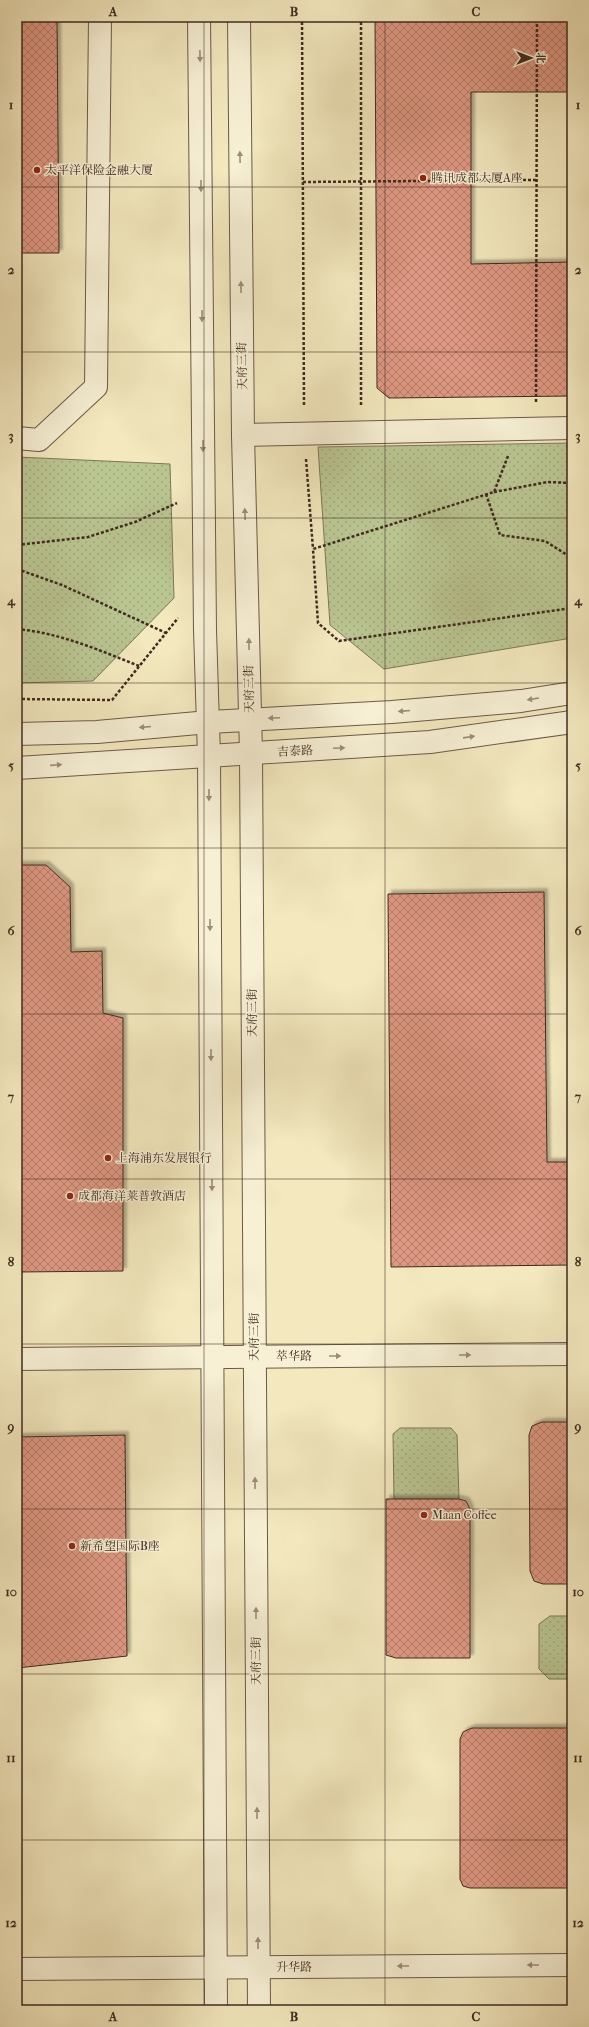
<svg xmlns="http://www.w3.org/2000/svg" width="589" height="2027" font-family="'IM FELL French Canon','Noto Serif SC',serif">
  <style>
    .park { fill: url(#park-dots); stroke: #7d7859 }
    .building { fill: url(#building-cross-hatch); stroke: #402920; filter: url(#shadow) }
    .lines { fill: none; stroke-linecap: round; stroke-linejoin: round }
    .minor-casing { stroke: #6d5948; stroke-width: 24 }
    .path { stroke: #402920; stroke-width: 2.5; stroke-dasharray: 3 2; stroke-linecap: butt }
    .minor { stroke: #f7f0d5; stroke-width: 22 }
    .oneway { fill: #9c8c7a }
    .grid { fill: none; stroke: #402920; stroke-width: 1; stroke-opacity: 0.55 }
    .poi-dot { fill: #8f2418; stroke: #f7f0d5; stroke-width: 1.5 }
    .labels { text-anchor: middle; stroke-width: 3; stroke-linejoin: round; paint-order: stroke }
    .poi-label { font-size: 12px; fill: #402920; stroke: #f7f0d5; text-anchor: start }
    .street-label { font-size: 12px; fill: #402920; stroke: #f7f0d5 }
    .neatline { fill: none; stroke: #402920; stroke-width: 1.5 }
    .grid-label { font-size: 13px; text-anchor: middle; font-weight: bold; fill: #402920 }
  </style>
  <defs>
    <pattern id="park-dots" width="8" height="8" patternUnits="userSpaceOnUse"><rect width="8" height="8" fill="#bac692"/><path d="M2 2h.1M6 6h.1" fill="none" stroke="#a1aa7e" stroke-width="1.8" stroke-linecap="round"/></pattern>
    <pattern id="building-cross-hatch" width="8" height="8" patternUnits="userSpaceOnUse"><rect width="8" height="8" fill="#df9883"/><path d="M0 0l8 8M0 8l8-8" fill="none" stroke="#b67c6b"/></pattern>
    <filter id="shadow"><feDropShadow dx="3.5" dy="-3.5" stdDeviation="1" flood-color="#0004"/></filter>
  </defs>
  <rect width="100%" height="100%" fill="#f3e8be"/>
  <filter id="stains"><feTurbulence type="fractalNoise" baseFrequency=".005" numOctaves="4"/><feColorMatrix values="0 0 0 0 .2 0 0 0 0 .09 0 0 0 0 .02 0 0 0 .5 -.17"/></filter>
  <radialGradient id="worn" r=".72"><stop offset=".6" stop-color="#630" stop-opacity="0"/><stop offset="1" stop-color="#630" stop-opacity=".3"/></radialGradient>
  <g class="park">
    <polygon points="572,443 572,638 384,669 330,625 318,447"/>
    <polygon points="17,457 170,464 174,598 93,681 17,683"/>
    <polygon points="400,1428 451,1428 457,1435 459,1499 394,1499 393,1434"/>
    <polygon points="550,1616 572,1616 572,1679 549,1679 539,1669 539,1624"/>
  </g>
  <g class="building">
    <polygon points="17,17 57,17 59,253 17,253"/>
    <polygon points="375,17 572,17 572,92 471,92 471,264 572,262 572,396 389,398 377,388"/>
    <polygon points="17,865 46,865 70,887 71,952 102,951 103,1013 123,1018 123,1271 17,1272"/>
    <polygon points="544,892 547,1162 572,1162 572,1265 391,1267 388,894"/>
    <polygon points="542,1422 572,1422 572,1584 543,1584 534,1581 530,1571 529,1435 532,1426"/>
    <polygon points="125,1435 127,1656 17,1668 17,1437"/>
    <polygon points="386,1499 459,1499 466,1501 470,1509 470,1658 396,1658 386,1655"/>
    <polygon points="472,1728 572,1728 572,1888 470,1888 463,1886 460,1879 460,1739 463,1732"/>
  </g>
  <g class="lines">
    <defs>
      <g id="minor">
        <polyline points="199,17 205,630 209,756 216,2010"/>
        <polyline points="239,17 243,435 251,753 259,2010"/>
        <polyline points="243,435 572,428"/>
        <polyline points="17,438 39,440 96,387 100,17"/>
        <polyline points="17,734 97,732 209,722 392,712 521,701 572,693"/>
        <polyline points="17,768 430,742 572,722"/>
        <polyline points="17,1359 572,1354"/>
        <polyline points="17,1969 572,1965"/>
      </g>
    </defs>
    <use href="#minor" class="minor-casing"/>
    <g class="path">
      <polyline points="302,17 304,406"/>
      <polyline points="361,17 361,406"/>
      <polyline points="303,182 536,180"/>
      <polyline points="536,402 537,17"/>
      <polyline points="508,456 494,492 313,549 318,623 339,641 572,608"/>
      <polyline points="306,459 313,549"/>
      <polyline points="494,492 548,482 572,483"/>
      <polyline points="486,494 500,535 545,541 572,558"/>
      <polyline points="17,545 88,537 135,522 177,503"/>
      <polyline points="17,569 62,585 166,633"/>
      <path d="M 17,629 C 60,633 99,650 139,666"/>
      <polyline points="17,699 112,700 178,618"/>
    </g>
    <use href="#minor" class="minor"/>
  </g>
  <defs><path id="oneway-solid" d="M-6-.8H1V-3.2L6.5 0L1 3.2V.8H-6Z"/></defs>
  <g class="oneway">
    <use href="#oneway-solid" transform="translate(200 56) rotate(89)"/>
    <use href="#oneway-solid" transform="translate(240 157) rotate(-91)"/>
    <use href="#oneway-solid" transform="translate(201 186) rotate(90)"/>
    <use href="#oneway-solid" transform="translate(241 287) rotate(-91)"/>
    <use href="#oneway-solid" transform="translate(202 316) rotate(90)"/>
    <use href="#oneway-solid" transform="translate(203 446) rotate(90)"/>
    <use href="#oneway-solid" transform="translate(245 514) rotate(-92)"/>
    <use href="#oneway-solid" transform="translate(249 644) rotate(-91)"/>
    <use href="#oneway-solid" transform="translate(533 699) rotate(171)"/>
    <use href="#oneway-solid" transform="translate(404 711) rotate(175)"/>
    <use href="#oneway-solid" transform="translate(274 718) rotate(177)"/>
    <use href="#oneway-solid" transform="translate(145 727) rotate(175)"/>
    <use href="#oneway-solid" transform="translate(469 737) rotate(-8)"/>
    <use href="#oneway-solid" transform="translate(339 748) rotate(-3)"/>
    <use href="#oneway-solid" transform="translate(56 765) rotate(-4)"/>
    <use href="#oneway-solid" transform="translate(209 795) rotate(90)"/>
    <use href="#oneway-solid" transform="translate(210 925) rotate(90)"/>
    <use href="#oneway-solid" transform="translate(211 1055) rotate(90)"/>
    <use href="#oneway-solid" transform="translate(212 1185) rotate(90)"/>
    <use href="#oneway-solid" transform="translate(465 1355)"/>
    <use href="#oneway-solid" transform="translate(335 1356)"/>
    <use href="#oneway-solid" transform="translate(255 1483) rotate(-90)"/>
    <use href="#oneway-solid" transform="translate(256 1613) rotate(-90)"/>
    <use href="#oneway-solid" transform="translate(257 1813) rotate(-90)"/>
    <use href="#oneway-solid" transform="translate(258 1943) rotate(-90)"/>
    <use href="#oneway-solid" transform="translate(533 1965) rotate(180)"/>
    <use href="#oneway-solid" transform="translate(403 1966) rotate(180)"/>
  </g>
  <path class="grid" d="M 204,17 L 204,2010M 385,17 L 385,2010M 17,187 L 572,187M 17,352 L 572,352M 17,518 L 572,518M 17,683 L 572,683M 17,848 L 572,848M 17,1014 L 572,1014M 17,1179 L 572,1179M 17,1344 L 572,1344M 17,1509 L 572,1509M 17,1674 L 572,1674M 17,1840 L 572,1840"/>
  <g class="poi-dot">
    <circle cx="37" cy="170" r="4"/>
    <circle cx="423" cy="178" r="4"/>
    <circle cx="108" cy="1158" r="4"/>
    <circle cx="70" cy="1196" r="4"/>
    <circle cx="424" cy="1515" r="4"/>
    <circle cx="72" cy="1546" r="4"/>
  </g>
  <g class="labels">
    <g class="poi-label">
      <text x="45" y="174">太平洋保险金融大厦</text>
      <text x="431" y="182">腾讯成都大厦A座</text>
      <text x="116" y="1162">上海浦东发展银行</text>
      <text x="78" y="1200">成都海洋莱普敦酒店</text>
      <text x="432" y="1519">Maan Coffee</text>
      <text x="80" y="1550">新希望国际B座</text>
    </g>
    <g class="street-label">
      <text transform="translate(242 366) rotate(-91)" y="4">天府三街</text>
      <text transform="translate(249 689) rotate(-91)" y="4">天府三街</text>
      <text transform="translate(295 751) rotate(-3)" y="4">吉泰路</text>
      <text transform="translate(252 1013) rotate(-90)" y="4">天府三街</text>
      <text transform="translate(254 1337) rotate(-90)" y="4">天府三街</text>
      <text x="294" y="1360">萃华路</text>
      <text transform="translate(256 1661) rotate(-90)" y="4">天府三街</text>
      <text x="294" y="1971">升华路</text>
    </g>
  </g>
  <rect width="589" height="2027" fill="none" stroke="#f3e8be" stroke-width="44"/>
  <g transform="translate(531 58) rotate(90)" stroke="#f7f0d5" stroke-width="3" paint-order="stroke">
  <path d="M0-3L7 15L0 10L-7 15Z" fill="#402920"/>
  <text y="-6" font-size="11" font-weight="bold" text-anchor="middle" fill="#402920">北</text>
  </g>
  <rect x="22" y="22" width="545" height="1983" class="neatline"/>
  <g class="grid-label">
    <text x="113" y="16">A</text>
    <text x="294" y="16">B</text>
    <text x="476" y="16">C</text>
    <text x="11" y="109">1</text>
    <text x="578" y="109">1</text>
    <text x="11" y="274">2</text>
    <text x="578" y="274">2</text>
    <text x="11" y="440">3</text>
    <text x="578" y="440">3</text>
    <text x="11" y="605">4</text>
    <text x="578" y="605">4</text>
    <text x="11" y="770">5</text>
    <text x="578" y="770">5</text>
    <text x="11" y="935">6</text>
    <text x="578" y="935">6</text>
    <text x="11" y="1101">7</text>
    <text x="578" y="1101">7</text>
    <text x="11" y="1266">8</text>
    <text x="578" y="1266">8</text>
    <text x="11" y="1431">9</text>
    <text x="578" y="1431">9</text>
    <text x="11" y="1596">10</text>
    <text x="578" y="1596">10</text>
    <text x="11" y="1762">11</text>
    <text x="578" y="1762">11</text>
    <text x="11" y="1927">12</text>
    <text x="578" y="1927">12</text>
    <text x="113" y="2021">A</text>
    <text x="294" y="2021">B</text>
    <text x="476" y="2021">C</text>
  </g>
  <rect width="100%" height="100%" filter="url(#stains)"/>
  <rect width="100%" height="100%" fill="url(#worn)"/>
</svg>
